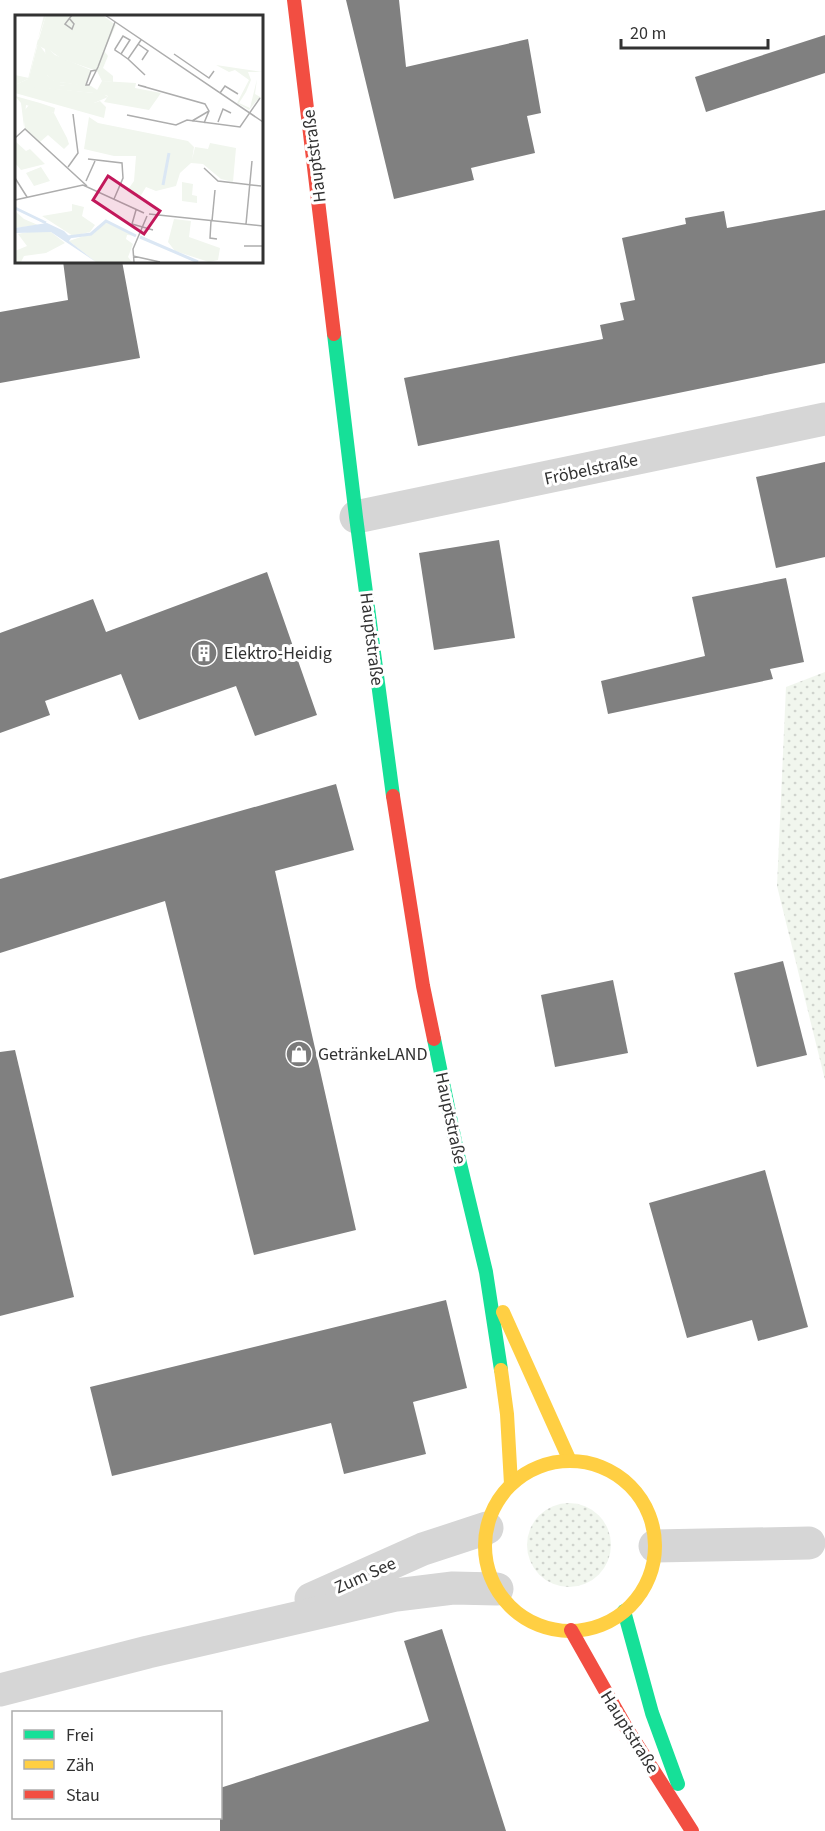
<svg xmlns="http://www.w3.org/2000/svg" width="825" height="1831" font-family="'Source Sans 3',sans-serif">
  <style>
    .grass { fill: url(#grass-dots) }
    .building { fill: #808080 }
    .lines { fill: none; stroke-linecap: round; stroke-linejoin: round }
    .street { stroke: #d6d6d6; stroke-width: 33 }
    .fast { stroke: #16e098; stroke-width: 14 }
    .slow { stroke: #ffcf43; stroke-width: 14 }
    .jam { stroke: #f24e42; stroke-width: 14 }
    .labels { text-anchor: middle; stroke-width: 6; stroke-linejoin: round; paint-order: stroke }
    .street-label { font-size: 18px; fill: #323232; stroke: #fff }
    .poi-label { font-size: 18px; fill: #323232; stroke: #fff; text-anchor: start }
    .inset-river { fill: none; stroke: #dbe7f4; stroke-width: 3 }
    .inset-road { fill: none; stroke: #adadad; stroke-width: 1.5 }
    .view { fill: #c2185b; fill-opacity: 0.15; stroke: #c2185b; stroke-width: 3 }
    .inset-edge { fill: none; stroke: #323232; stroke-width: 3 }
  </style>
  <defs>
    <pattern id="grass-dots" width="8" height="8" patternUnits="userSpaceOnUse" patternTransform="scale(1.5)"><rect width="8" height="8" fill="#f1f6ee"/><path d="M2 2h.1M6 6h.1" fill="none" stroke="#cfd3cd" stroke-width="1.8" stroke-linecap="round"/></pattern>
  </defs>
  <rect width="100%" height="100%" fill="#fff"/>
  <g class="grass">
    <polygon points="825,672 825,1080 777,886 786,687"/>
    <circle cx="569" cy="1545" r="42"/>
  </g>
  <g class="building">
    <polygon points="346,0 399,0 406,67 528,39 541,113 527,116 535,153 471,168 474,180 394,199"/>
    <polygon points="825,35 825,73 706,112 695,77"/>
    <polygon points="825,210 825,363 418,446 404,378 603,339 600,325 624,320 620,303 635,300 622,238 686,224 685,218 724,211 727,228"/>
    <polygon points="63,261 122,261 140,358 0,383 0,312 68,300"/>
    <polygon points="825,462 825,557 776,568 756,477"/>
    <polygon points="499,540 515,638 434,650 419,553"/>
    <polygon points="267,572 317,715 255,736 236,686 139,720 121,674 45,701 50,715 0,733 0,633 93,599 106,632"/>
    <polygon points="786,578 804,662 770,669 773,679 608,714 601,681 705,656 692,597"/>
    <polygon points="336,784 354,850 275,871 356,1230 254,1255 165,901 0,953 0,879"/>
    <polygon points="783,961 807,1055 757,1067 734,973"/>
    <polygon points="613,980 628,1053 555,1067 541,995"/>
    <polygon points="15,1050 74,1297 0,1316 0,1052"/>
    <polygon points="765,1170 808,1327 758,1341 752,1320 687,1338 649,1203"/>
    <polygon points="446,1300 467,1388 413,1402 426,1454 344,1474 331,1423 112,1476 90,1387"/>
    <polygon points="442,1629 506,1831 220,1831 220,1788 429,1721 404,1641"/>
  </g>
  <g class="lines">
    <g class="street">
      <polyline points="356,517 825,419"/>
      <polyline points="655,1546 809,1543"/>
      <polyline points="311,1599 423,1549 487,1528"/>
      <polyline points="0,1690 148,1652 396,1595 453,1588 497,1589"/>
    </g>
    <g class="fast">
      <polyline points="334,334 356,517 393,796"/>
      <polyline points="434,1039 457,1151 486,1272 501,1370"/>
      <polyline points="624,1611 652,1713 678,1784"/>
    </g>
    <g class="slow">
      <polyline points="503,1312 570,1461"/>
      <polyline points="501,1370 507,1414 511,1484"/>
      <circle cx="570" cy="1546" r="85"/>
    </g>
    <g class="jam">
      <polyline points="294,0 334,334"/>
      <polyline points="393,796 423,986 434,1039"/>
      <polyline points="571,1630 627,1729 692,1831"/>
    </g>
  </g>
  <defs>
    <symbol id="building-disc" viewBox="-11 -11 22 22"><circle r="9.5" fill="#7a7a7a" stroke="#fff"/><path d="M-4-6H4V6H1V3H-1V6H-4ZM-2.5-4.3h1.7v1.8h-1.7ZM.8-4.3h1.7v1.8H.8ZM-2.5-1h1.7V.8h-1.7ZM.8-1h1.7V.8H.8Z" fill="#fff"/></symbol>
    <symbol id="shop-disc" viewBox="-11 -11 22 22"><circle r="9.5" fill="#7a7a7a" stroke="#fff"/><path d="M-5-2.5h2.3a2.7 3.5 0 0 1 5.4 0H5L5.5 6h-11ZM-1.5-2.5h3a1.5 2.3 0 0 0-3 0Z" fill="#fff"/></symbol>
  </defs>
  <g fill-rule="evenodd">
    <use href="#building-disc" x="189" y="638" width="30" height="30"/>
    <use href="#shop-disc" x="284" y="1039" width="30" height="30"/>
  </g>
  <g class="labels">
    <g class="street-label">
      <text transform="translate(314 156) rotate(-97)" y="6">Hauptstraße</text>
      <text transform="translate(591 469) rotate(-12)" y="6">Fröbelstraße</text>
      <text transform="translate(372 639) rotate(83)" y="6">Hauptstraße</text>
      <text transform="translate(451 1118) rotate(78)" y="6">Hauptstraße</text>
      <text transform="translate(365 1575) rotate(-24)" y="6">Zum See</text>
      <text transform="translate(630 1732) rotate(58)" y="6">Hauptstraße</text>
    </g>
    <g class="poi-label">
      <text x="224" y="659">Elektro-Heidig</text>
      <text x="318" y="1060">GetränkeLAND</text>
    </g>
  </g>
  <g transform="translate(15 15)">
    <rect width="248" height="248" fill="#fff"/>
    <path d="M 29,0 L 31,0 L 23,24 L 40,40 L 76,55 L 70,71 L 45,67 L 51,71 L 43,70 L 32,60 L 30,34 L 22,30 L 14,63 L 23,72 L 79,78 L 79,88 L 85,86 L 91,92 L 89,103 L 0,78 L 0,70 L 13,64 ZM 201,50 L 247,57 L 233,57 L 236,65 L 231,77 L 224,88 L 235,93 L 242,64 L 240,79 L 247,83 L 244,83 L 234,95 L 222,88 L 234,65 L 220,55 L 214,57 ZM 87,66 L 121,68 L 120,73 L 146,78 L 134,95 L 89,87 L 93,81 L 81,77 ZM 15,89 L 39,98 L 52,123 L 54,129 L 49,134 L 33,120 L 25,127 L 10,114 L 8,97 ZM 74,102 L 83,108 L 173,126 L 179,132 L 177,145 L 180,132 L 193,134 L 195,128 L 221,133 L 218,167 L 206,164 L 188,149 L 176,148 L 165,158 L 161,171 L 141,176 L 131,172 L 125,182 L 117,180 L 112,176 L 119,166 L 121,141 L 99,141 L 69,134 ZM 0,126 L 11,136 L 15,134 L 30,149 L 6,155 L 0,148 ZM 26,152 L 35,166 L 19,171 L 11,158 ZM 167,167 L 178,169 L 177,180 L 182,181 L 182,188 L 167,186 ZM 57,189 L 69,192 L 67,201 L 80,210 L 75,217 L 58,221 L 27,201 L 57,196 ZM 0,196 L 9,204 L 23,210 L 0,213 ZM 159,204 L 176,206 L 174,222 L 205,233 L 203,245 L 194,247 L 160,236 L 153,227 ZM 94,207 L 122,221 L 112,220 L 111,224 L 118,229 L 113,242 L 117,247 L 81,247 L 54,226 L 78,218 L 83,211 ZM 22,215 L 36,217 L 50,228 L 31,238 L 9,241 L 6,247 L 0,247 L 0,236 L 12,231 L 3,219 Z" fill="#f1f6ee"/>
    <path d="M 31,0 L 87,0 L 101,10 L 89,36 L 93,41 L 88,53 L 98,61 L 98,67 L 87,66 L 82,56 L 47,44 L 23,27 ZM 23,28 L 33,42 L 32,60 L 44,70 L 50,71 L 45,67 L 76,71 L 93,82 L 79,88 L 75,85 L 79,78 L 16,72 L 13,64 L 0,70 L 0,60 L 14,63 ZM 0,81 L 25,88 L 40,93 L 39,98 L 11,90 L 9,112 L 6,88 Z" fill="#f1f6ee"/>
    <path d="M 34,0 L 80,0 L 88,6 L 79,44 L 63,48 L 31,24 Z" fill="#f1f6ee"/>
    <path d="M 32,208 L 49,216 L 56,223 L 54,226 L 81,247 L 36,217 L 0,218 L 0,213 Z" fill="#dbe7f4"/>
    <path class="inset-river" d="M 148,170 L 154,138M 0,193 L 31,208M 53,222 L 76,219 L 91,206 L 121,221M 125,222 L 183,247"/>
    <path class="inset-road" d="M 90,0 L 248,107M 54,3 L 59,9 L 57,14 L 50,9 L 57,0M 123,29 L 133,36 L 127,45M 106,39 L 115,25 L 108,21 L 100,34 L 100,35 L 106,39 L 113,44 L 126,25M 159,39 L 194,63 L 199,56M 113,44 L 130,60M 82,55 L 76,56 L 71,70 L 74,70 L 83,52 L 100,7M 131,72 L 123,70 L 190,89 L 194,96 L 189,108M 205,78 L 210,71 L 223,79M 112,100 L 161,110 L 172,105 L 225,112 L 245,83M 177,106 L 194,96M 203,107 L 208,94 L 216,98M 0,123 L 10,114 L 72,171M 73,144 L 107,148 L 108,163 L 99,184M 53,152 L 63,138 L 58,99M 189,153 L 203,166 L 246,171M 0,163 L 12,182M 71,166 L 80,146M 0,185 L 68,170 L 129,198M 121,195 L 117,209 L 138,215M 134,199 L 248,211M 196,206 L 195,223 L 202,224M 197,206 L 200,175M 231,209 L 237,146M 229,231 L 248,231M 118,241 L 145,247M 119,247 L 118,234 L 132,201"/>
    <path class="view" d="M 93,161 L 145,196 L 129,219 L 78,185 Z"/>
    <rect width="248" height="248" class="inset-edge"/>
  </g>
  <rect x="12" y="1711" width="210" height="108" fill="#ffffff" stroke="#adadad" stroke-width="1.5"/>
  <rect x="24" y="1730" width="30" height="9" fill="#16e098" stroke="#adadad" stroke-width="1.5"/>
  <text x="66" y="1741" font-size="18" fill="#323232">Frei</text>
  <rect x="24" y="1760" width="30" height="9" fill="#ffcf43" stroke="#adadad" stroke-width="1.5"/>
  <text x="66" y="1771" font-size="18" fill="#323232">Zäh</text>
  <rect x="24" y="1790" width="30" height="9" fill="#f24e42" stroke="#adadad" stroke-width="1.5"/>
  <text x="66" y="1801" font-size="18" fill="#323232">Stau</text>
  <path d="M621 39v9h147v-9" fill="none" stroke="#323232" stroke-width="3"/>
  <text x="630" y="39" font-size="18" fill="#323232" stroke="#ffffff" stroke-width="4.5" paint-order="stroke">20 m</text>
</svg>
